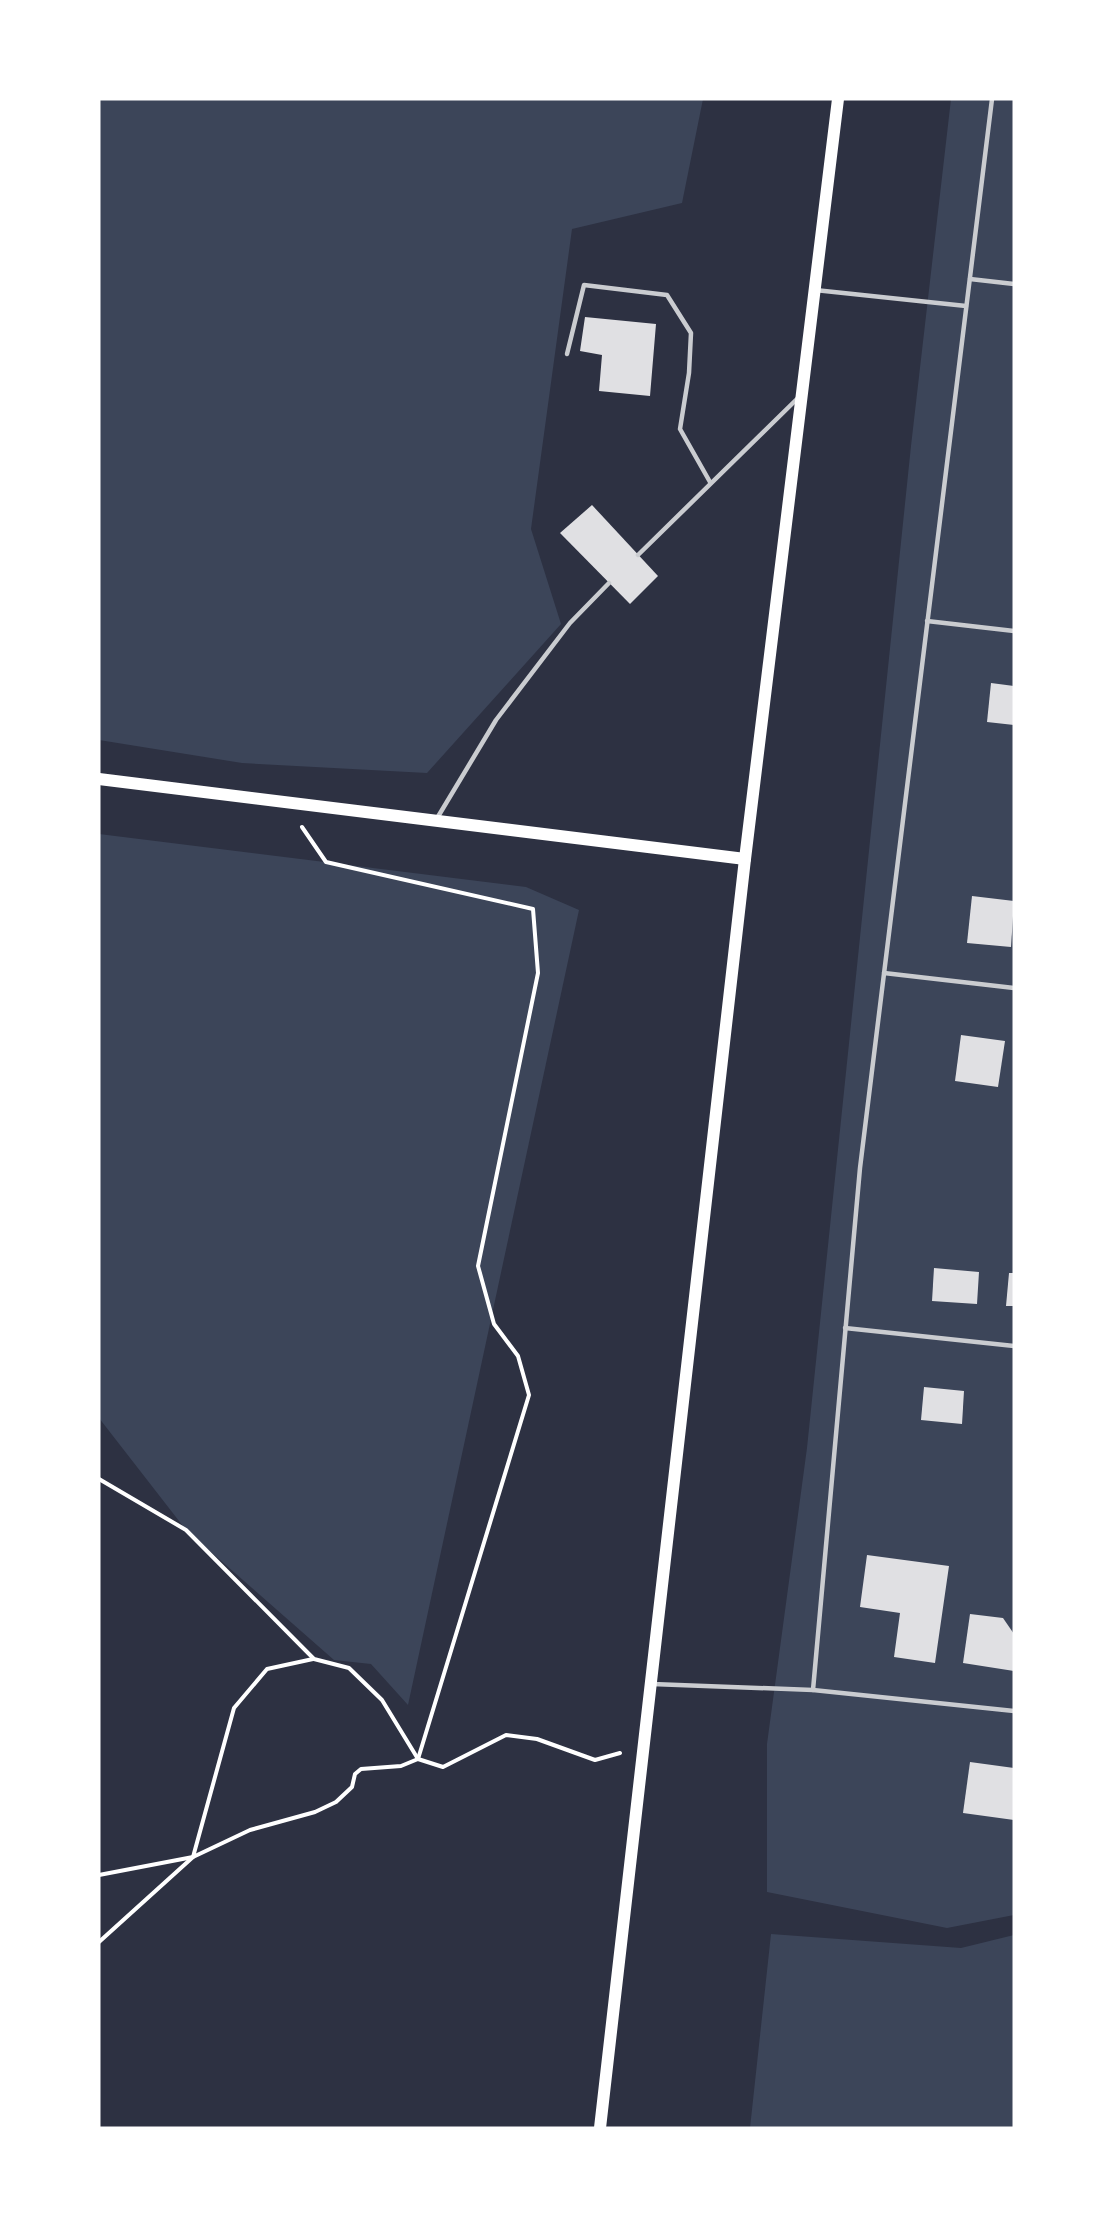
<svg xmlns="http://www.w3.org/2000/svg" width="1113" height="2227" font-family="'Work Sans',sans-serif">
  <style>
    .green { fill: #3c4559 }
    .building { fill: #e0e0e3 }
    .lines { fill: none; stroke-linecap: round; stroke-linejoin: round }
    .path { stroke: #fff; stroke-width: 4 }
    .service { stroke: #caccd0; stroke-width: 4.5 }
    .secondary { stroke: #fff; stroke-width: 12 }
  </style>
  <rect width="100%" height="100%" fill="#2d3142"/>
  <g class="green">
    <polygon points="99,99 703,99 682,203 572,229 531,529 561,624 427,773 242,763 99,740"/>
    <polygon points="951,99 1014,99 1014,1915 947,1928 767,1892 767,1744 807,1448 911,446"/>
    <polygon points="99,834 526,887 579,910 408,1705 371,1664 334,1660 186,1530 99,1418"/>
    <polygon points="771,1934 961,1948 1014,1935 1014,2128 750,2128"/>
  </g>
  <g class="building">
    <polygon points="585,317 656,324 650,396 599,391 602,355 580,351"/>
    <polygon points="592,505 658,576 630,604 560,533"/>
    <polygon points="991,683 1014,686 1014,725 987,722"/>
    <polygon points="972,896 1014,901 1011,947 967,943"/>
    <polygon points="961,1035 1005,1041 998,1087 955,1081"/>
    <polygon points="934,1268 979,1272 977,1304 932,1301"/>
    <polygon points="1009,1273 1014,1273 1014,1306 1006,1306"/>
    <polygon points="924,1387 964,1391 962,1424 921,1420"/>
    <polygon points="867,1555 949,1566 935,1663 894,1657 900,1613 860,1607"/>
    <polygon points="970,1614 1003,1618 1014,1634 1014,1671 963,1663"/>
    <polygon points="970,1762 1014,1768 1014,1820 963,1813"/>
  </g>
  <g class="lines">
    <g class="path">
      <polyline points="99,1479 186,1530 314,1659 349,1668 382,1700 418,1759 443,1767 506,1735 537,1739 595,1760 620,1753"/>
      <polyline points="99,1875 193,1857 250,1830 315,1812 336,1802 352,1787 355,1774 361,1769 401,1766 418,1759 529,1395 518,1356 494,1324 478,1266 538,973 533,909 326,862 302,827"/>
      <polyline points="99,1942 193,1857 234,1708 267,1669 313,1659"/>
    </g>
    <g class="service">
      <polyline points="970,279 1014,284"/>
      <polyline points="815,290 966,306"/>
      <polyline points="567,354 584,285 667,295 691,333 689,373 680,429 710,482"/>
      <polyline points="638,555 798,398"/>
      <polyline points="927,621 1014,631"/>
      <polyline points="436,820 496,720 570,623 609,583"/>
      <polyline points="884,973 1014,988"/>
      <polyline points="845,1328 1014,1346"/>
      <polyline points="652,1684 813,1690 1014,1711"/>
      <polyline points="813,1690 860,1168 992,99"/>
    </g>
    <g class="secondary">
      <polyline points="99,779 745,859"/>
      <polyline points="600,2128 745,859 838,99"/>
    </g>
  </g>
  <rect width="1113" height="2227" fill="none" stroke="#ffffff" stroke-width="201"/>
</svg>
